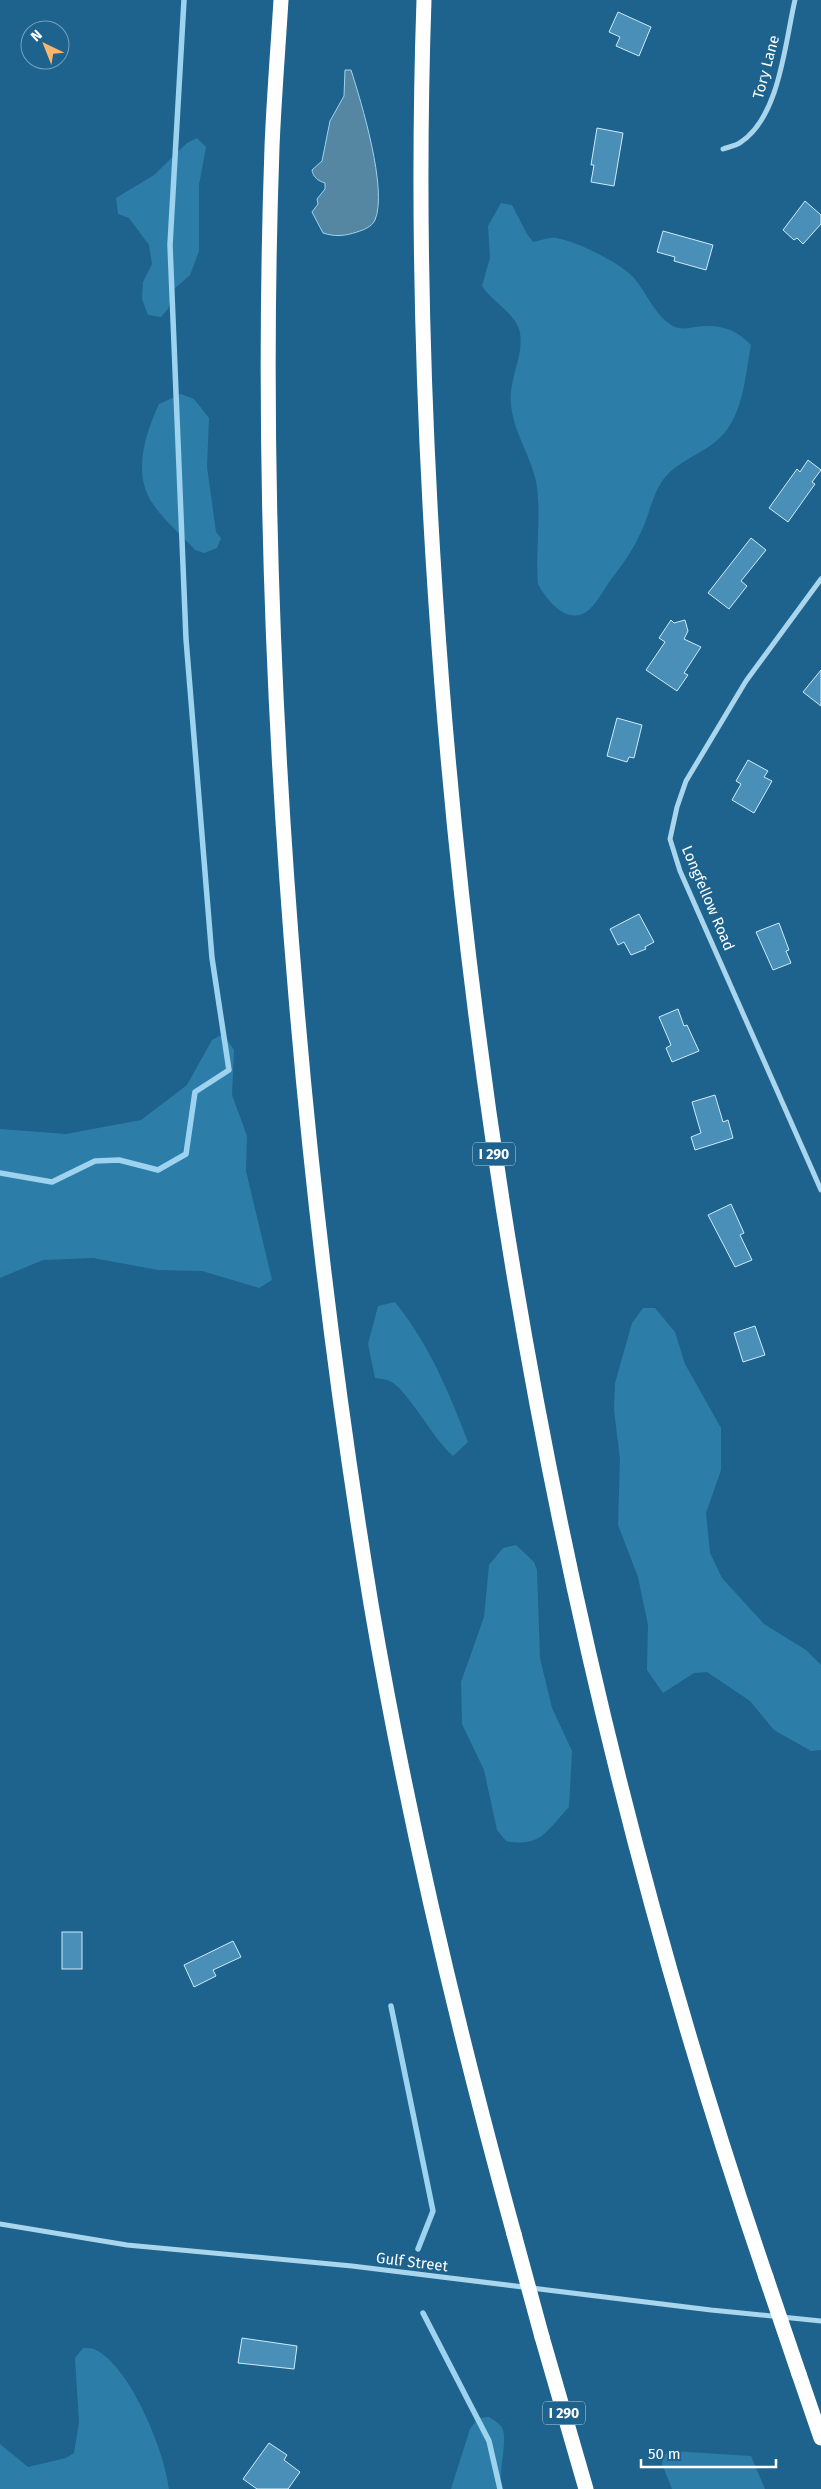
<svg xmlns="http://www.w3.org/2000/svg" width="821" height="2489" font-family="'Fira Sans',sans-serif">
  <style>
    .green { fill: #2d7da9 }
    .water { fill: #5587a3; stroke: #9dd3ef }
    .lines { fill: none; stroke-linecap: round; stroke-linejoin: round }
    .stream { stroke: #9dd3ef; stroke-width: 5.5 }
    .building { fill: #4a8fb7; stroke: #cfeaf9 }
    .street { stroke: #a9d5ed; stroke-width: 5 }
    .highway { stroke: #fff; stroke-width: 15 }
    .highway-bridge { stroke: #fff; stroke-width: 15 }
    .labels { text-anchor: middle; stroke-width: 4; stroke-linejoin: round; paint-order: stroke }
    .shield { fill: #1d638d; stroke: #bbd0dd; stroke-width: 1 }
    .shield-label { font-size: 14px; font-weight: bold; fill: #fff }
    .street-label { font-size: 15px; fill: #fff; stroke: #1d638d }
  </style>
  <rect width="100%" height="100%" fill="#1d638d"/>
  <g class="green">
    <polygon points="197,138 206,147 199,185 199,251 190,275 173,290 168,309 161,317 148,315 142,299 143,282 152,264 149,245 129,218 118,214 116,198 154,175 187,143"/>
    <path d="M 501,203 L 512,205 L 527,234 L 533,242 C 540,241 549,237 556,238 C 576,241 621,263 634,278 C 647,293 655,316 673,326 C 680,330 688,328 695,327 C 718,324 735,328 751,345 C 745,377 743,421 715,442 C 699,455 675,463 663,480 C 651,497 649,518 639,536 C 632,552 621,566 610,581 C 604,589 598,601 590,609 C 569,628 547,601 538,584 C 535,550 542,514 536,481 C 530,454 513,431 511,404 C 508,380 524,357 520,333 C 517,314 492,302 482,286 L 490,258 L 488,226 Z"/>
    <path d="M 181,394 L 194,399 L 209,418 L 207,467 L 216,532 L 221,538 L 217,548 L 204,553 L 195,550 C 182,535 164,521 153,504 C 132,474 145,435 159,404 Z"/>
    <polygon points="223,1034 234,1050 232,1095 247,1136 246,1171 272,1280 259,1288 202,1271 158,1270 93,1258 43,1260 0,1278 0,1129 66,1134 141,1120 187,1085 212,1040"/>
    <path d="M 395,1302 C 430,1346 448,1390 468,1442 L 453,1456 C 433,1439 408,1390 390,1381 C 386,1379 380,1379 375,1378 L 368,1344 L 378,1306 Z"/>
    <polygon points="643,1308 655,1308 675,1332 685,1364 721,1428 721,1470 706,1513 710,1553 722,1578 764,1624 806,1650 821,1665 821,1750 811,1751 774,1730 750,1701 707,1672 694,1673 663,1693 647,1670 648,1625 638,1577 618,1525 620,1459 614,1410 615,1383 632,1323"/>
    <path d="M 516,1545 L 534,1562 L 537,1570 L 540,1658 L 552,1708 L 572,1751 L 569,1807 C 547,1830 541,1848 506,1841 L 497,1830 L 484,1770 L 462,1724 L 461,1682 L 484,1617 L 489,1565 L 503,1548 Z"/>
    <path d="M 83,2348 C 86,2348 91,2348 94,2349 C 130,2365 165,2452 169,2489 L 0,2489 L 0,2444 L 28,2467 L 66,2458 L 74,2453 L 79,2422 L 75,2358 Z"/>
    <path d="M 489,2417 C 495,2421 500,2423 503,2430 C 507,2442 499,2472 501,2489 L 451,2489 L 470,2429 L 478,2418 Z"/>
    <polygon points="673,2451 751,2456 765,2489 672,2489 662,2464 663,2455"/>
  </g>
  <path class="water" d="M 345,70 L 351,70 C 361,101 388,190 375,220 C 372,227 363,230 357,232 C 345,236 335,237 323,233 L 312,212 L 318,204 L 317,199 L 325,189 L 325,183 C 318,181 313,177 312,170 L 322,161 L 330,121 L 344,96 Z"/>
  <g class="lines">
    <g class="stream">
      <polyline points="0,1173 52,1182 95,1161 119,1160 158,1170 186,1154 195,1092 229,1070 212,958 186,639 170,245 184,0"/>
      <polyline points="391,2006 433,2211 418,2249"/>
      <polyline points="423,2313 489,2441 500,2489"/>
    </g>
  </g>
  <g class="building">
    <polygon points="618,12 651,27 639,56 616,46 620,37 609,32"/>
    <polygon points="597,128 623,133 614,186 591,182 594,165 591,165"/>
    <polygon points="805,201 821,215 821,224 803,244 797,238 794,240 783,230"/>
    <polygon points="663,231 713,245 706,270 674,261 675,257 657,252"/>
    <polygon points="808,460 821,470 812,482 815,484 788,522 769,508 797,469 800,472"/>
    <polygon points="751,538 766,550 741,581 747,586 729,609 708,593"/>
    <polygon points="671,620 674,623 685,620 688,631 684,639 701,647 684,673 688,675 677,691 646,670 665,642 659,638"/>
    <polygon points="821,670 821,706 803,692"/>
    <polygon points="617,718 642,725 634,758 629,757 627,762 607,756"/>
    <polygon points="748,760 768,771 764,777 772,781 754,813 732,800 741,784 736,781"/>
    <polygon points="639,914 654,942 645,947 646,949 631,955 624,942 618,945 610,929"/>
    <polygon points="779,923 789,950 786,951 791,963 773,970 756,932"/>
    <polygon points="678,1009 684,1026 687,1025 699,1051 672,1062 666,1048 671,1045 659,1017"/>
    <polygon points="715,1095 723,1122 728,1120 733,1138 695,1150 691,1137 701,1133 692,1102"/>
    <polygon points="731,1204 744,1233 740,1235 752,1260 735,1267 708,1215"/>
    <polygon points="755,1326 765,1355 743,1362 734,1333"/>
    <rect x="62" y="1932" width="20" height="37"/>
    <polygon points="233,1941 241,1957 213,1970 216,1976 194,1987 184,1965"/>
    <polygon points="242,2338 297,2346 294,2369 238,2363"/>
    <polygon points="269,2443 287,2455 284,2460 300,2472 288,2489 257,2489 243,2479"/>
  </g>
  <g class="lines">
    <g class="street">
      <path d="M 723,149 C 728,147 736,146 741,142 C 780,116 785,42 795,0"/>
      <polyline points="821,579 746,681 686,781 677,807 670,839 680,871 821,1190"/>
      <polyline points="0,2224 127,2245 352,2266 711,2310 821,2321"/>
    </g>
    <g class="highway">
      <path d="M 281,0 C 278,49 274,98 272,147 C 262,430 272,714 296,997 C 313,1200 338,1403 371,1604 C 407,1816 457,2027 514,2234"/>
      <path d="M 424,0 C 416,229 424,457 442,686 C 485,1228 590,1762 766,2277"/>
      <polyline points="542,2337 586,2489"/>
      <polyline points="799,2374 821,2438"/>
    </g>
    <g class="highway-bridge">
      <polyline points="514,2234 542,2337"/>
      <polyline points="766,2277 799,2374"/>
    </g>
  </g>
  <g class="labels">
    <g class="shield">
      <rect x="473" y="1142.5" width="42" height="23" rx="4"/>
      <rect x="543" y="2401.5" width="42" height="23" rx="4"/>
    </g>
    <g class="shield-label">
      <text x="494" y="1159">I 290</text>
      <text x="564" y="2418">I 290</text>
    </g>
    <g class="street-label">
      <text transform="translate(766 67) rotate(-75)" y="5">Tory Lane</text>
      <text transform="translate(708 898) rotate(67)" y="5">Longfellow Road</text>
      <text transform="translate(412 2262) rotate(7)" y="5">Gulf Street</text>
    </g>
  </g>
  <g transform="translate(45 45) rotate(317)"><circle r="24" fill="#1d638d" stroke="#77a1bb"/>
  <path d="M0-4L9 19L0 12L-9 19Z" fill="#fdb568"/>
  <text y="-8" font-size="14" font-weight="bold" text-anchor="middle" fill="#ffffff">N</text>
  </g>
  <path d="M641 2459v8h135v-8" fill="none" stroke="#ffffff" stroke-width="2.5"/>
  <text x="648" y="2459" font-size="15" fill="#ffffff" stroke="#1d638d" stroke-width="4" paint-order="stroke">50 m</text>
</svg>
